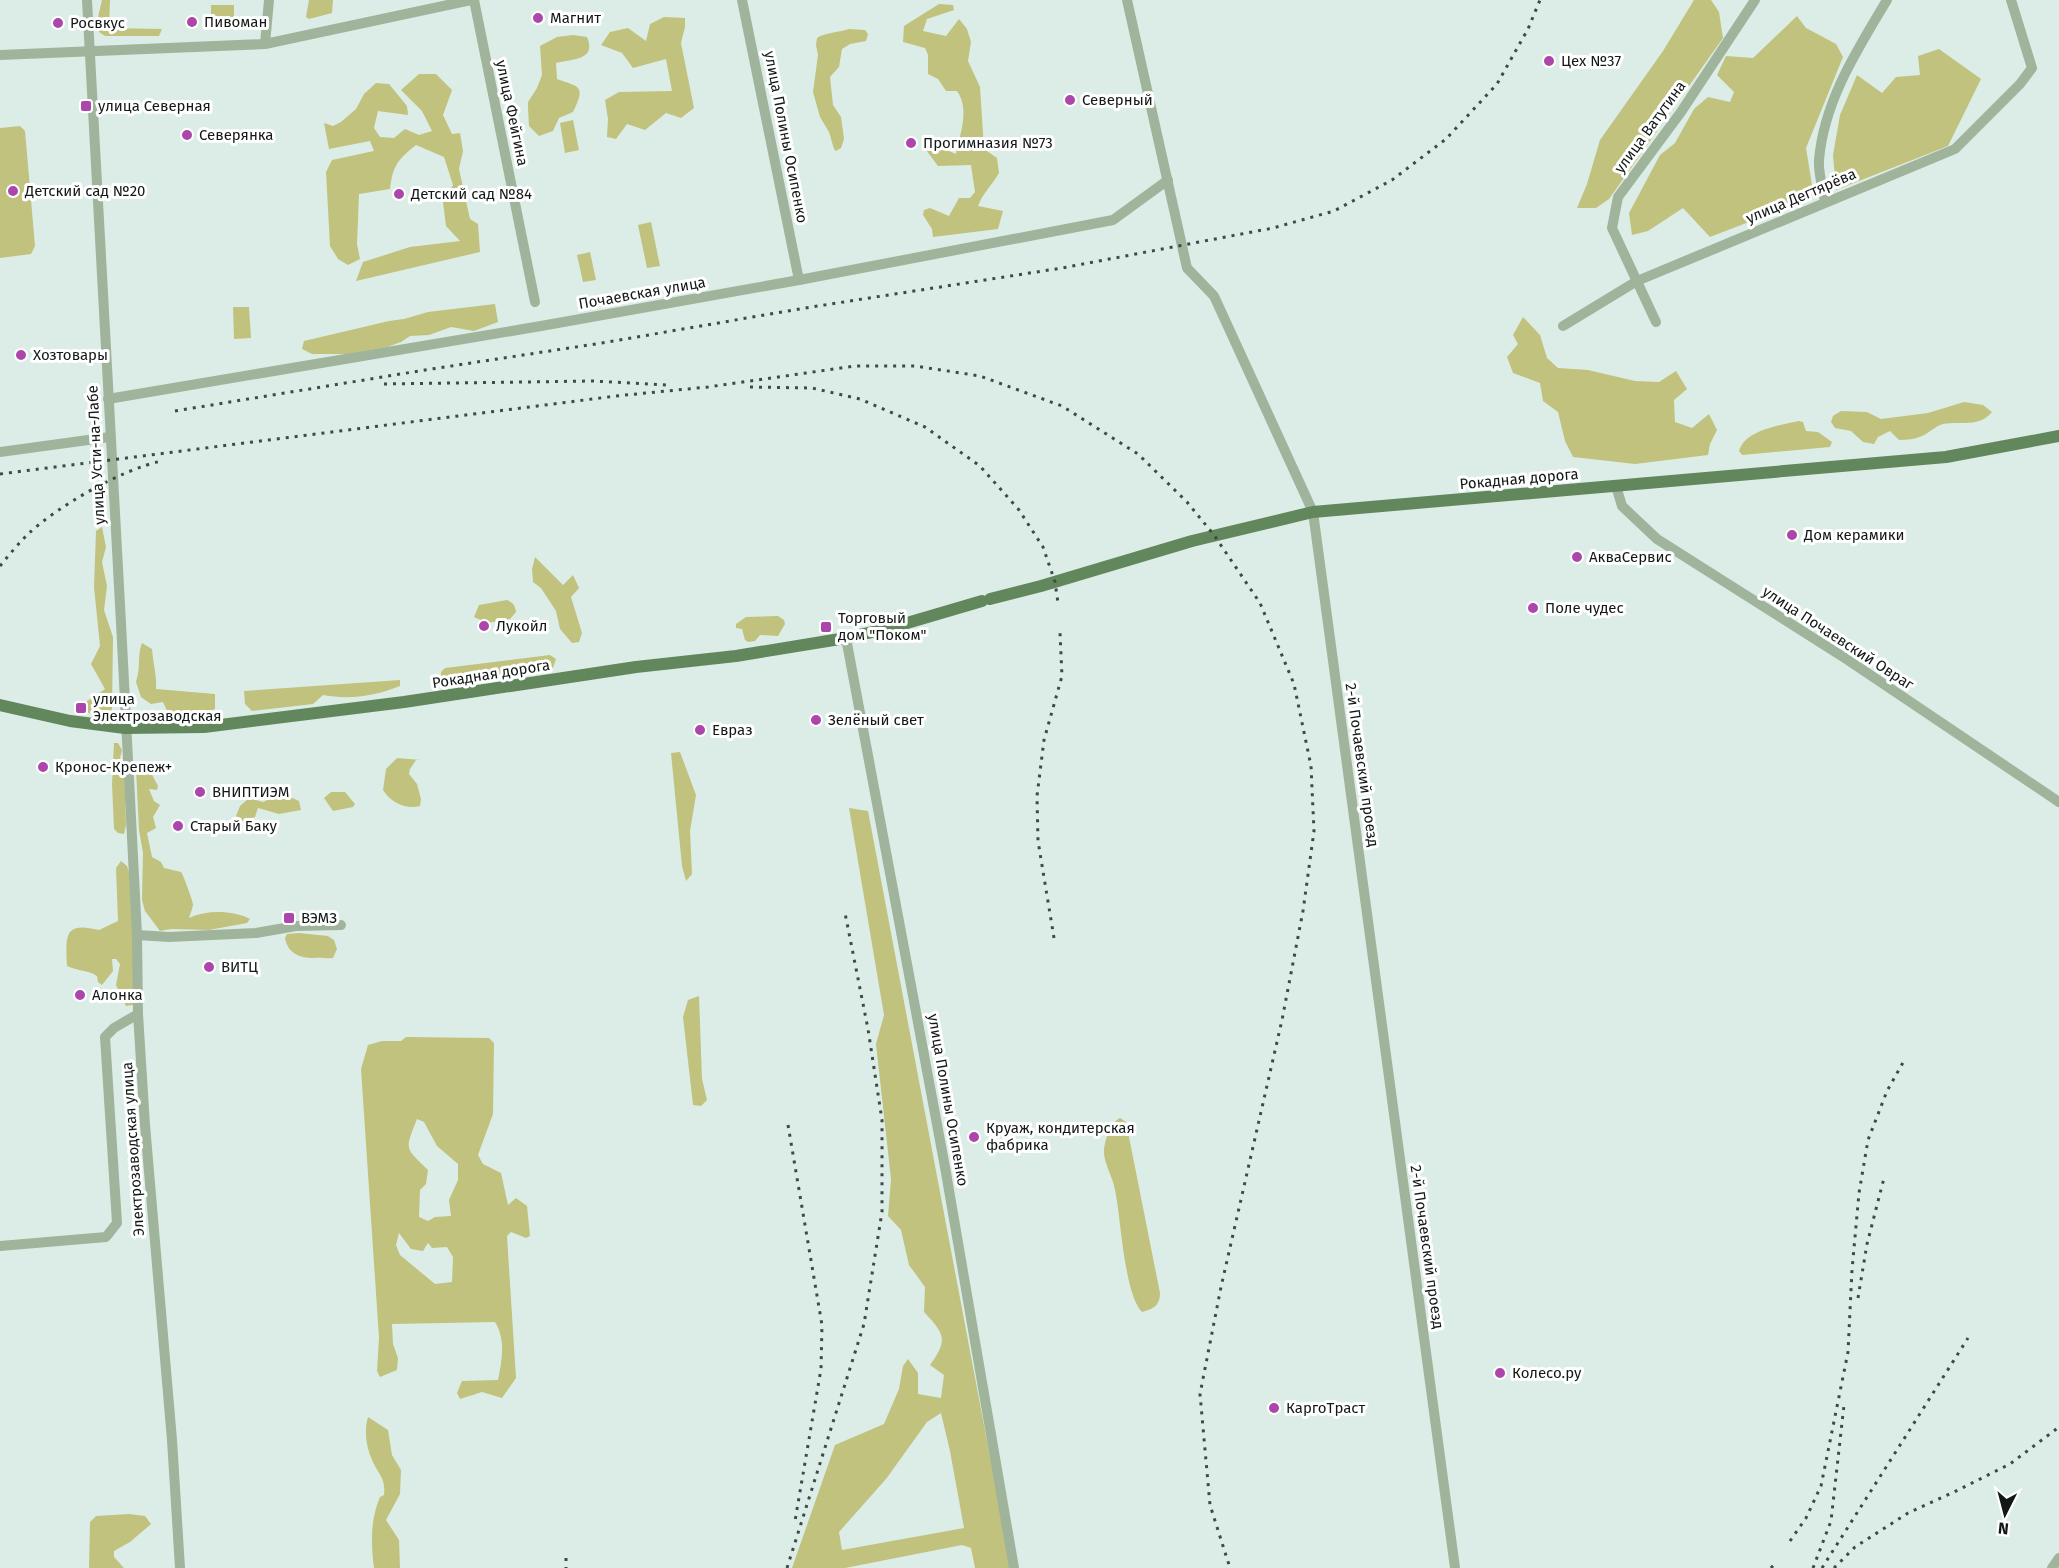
<svg xmlns="http://www.w3.org/2000/svg" width="2059" height="1568" font-family="'Fira Sans',sans-serif">
  <style>
    .green { fill: #c0c27d; fill-rule: evenodd }
    .lines { fill: none; stroke-linecap: round; stroke-linejoin: round }
    .minor { stroke: #a0b49c; stroke-width: 10 }
    .major { stroke: #62875c; stroke-width: 12 }
    .rail { stroke: #404946; stroke-width: 3; stroke-dasharray: 3 6; stroke-linecap: butt }
    .poi-dot { fill: #ad46aa; stroke: #fff; stroke-width: 2 }
    .labels { text-anchor: middle; stroke-width: 6; stroke-linejoin: round; paint-order: stroke }
    .poi-label { font-size: 15px; fill: #121816; stroke: #fff; text-anchor: start }
    .street-label { font-size: 15px; fill: #121816; stroke: #fff }
  </style>
  <rect width="100%" height="100%" fill="#dcede7"/>
  <g class="green">
    <polygon points="102,0 110,0 109,28 162,29 159,36 105,36 99,32 98,17"/>
    <polygon points="309,0 333,0 332,13 309,19 306,17"/>
    <polygon points="1694,0 1711,0 1719,12 1723,38 1609,199 1596,208 1577,208 1587,184 1600,140 1663,51"/>
    <path d="M 939,4 L 953,5 L 954,10 L 927,19 L 923,31 L 946,36 L 959,19 L 967,29 L 971,42 L 968,61 L 980,87 L 984,149 L 997,158 L 999,173 C 992,185 983,193 978,206 L 1003,211 L 998,229 L 933,237 L 932,229 L 923,215 L 924,210 L 930,208 L 949,216 L 959,198 L 970,198 L 975,192 L 971,165 L 938,166 L 926,150 L 927,147 L 939,147 L 956,154 C 960,134 970,109 957,91 L 946,91 L 938,79 L 928,74 L 928,55 L 925,48 L 903,42 L 904,26 Z"/>
    <rect x="211" y="5" width="23" height="20"/>
    <polygon points="1797,16 1806,28 1836,44 1843,57 1806,148 1814,197 1710,237 1683,208 1648,231 1632,235 1629,213 1660,155 1675,143 1694,109 1708,97 1730,102 1734,92 1717,75 1726,56 1753,58"/>
    <polygon points="664,17 685,18 685,27 681,43 694,108 681,118 666,113 645,130 627,124 616,139 607,137 608,119 605,100 619,92 672,91 666,59 633,68 622,53 601,45 610,32 628,28 646,41 650,24"/>
    <path d="M 849,29 L 865,30 L 868,34 L 866,41 L 850,44 L 842,49 L 839,67 L 830,77 L 833,105 L 841,117 L 844,139 L 841,148 L 836,151 L 834,149 L 829,132 L 820,117 L 813,92 L 818,55 L 816,45 L 817,38 C 823,33 841,32 849,29 Z"/>
    <path d="M 573,35 L 587,37 C 597,60 573,59 556,63 L 557,79 C 580,87 586,86 573,112 L 559,118 L 553,131 L 539,136 L 529,126 L 528,108 L 528,102 L 537,88 L 542,75 L 540,46 L 557,37 Z"/>
    <polygon points="1939,49 1981,79 1948,146 1836,190 1833,155 1840,115 1857,75 1882,93 1896,77 1920,75 1918,56"/>
    <path d="M 419,74 L 436,74 L 452,90 L 443,115 L 452,134 L 460,133 L 463,151 L 459,169 L 470,219 L 478,224 L 480,252 L 356,281 L 363,262 L 410,247 L 460,241 L 446,226 L 443,202 L 453,185 L 444,157 L 416,145 C 397,160 393,166 390,189 L 359,194 L 357,244 L 360,259 L 348,265 L 338,259 L 330,246 L 326,172 L 332,160 L 374,151 L 370,141 L 329,149 L 324,123 L 333,126 L 341,122 L 356,109 L 364,94 L 376,83 L 389,84 L 407,106 L 408,115 L 378,111 L 374,128 L 380,137 L 394,138 L 405,129 L 419,135 L 432,131 L 422,111 L 401,90 Z"/>
    <polygon points="573,120 579,150 565,153 560,123"/>
    <polygon points="20,126 25,131 35,246 31,254 0,258 0,128"/>
    <polygon points="651,222 660,266 647,268 638,225"/>
    <polygon points="590,252 596,280 583,282 577,255"/>
    <polygon points="495,304 498,322 474,331 451,327 429,335 410,336 401,342 387,347 347,354 312,354 302,349 304,341 389,321 404,319 428,312"/>
    <polygon points="233,307 249,307 251,338 234,339"/>
    <polygon points="1523,317 1540,335 1547,358 1558,368 1588,370 1635,381 1659,382 1676,371 1687,389 1674,400 1675,422 1692,428 1709,414 1717,430 1710,444 1708,455 1635,464 1573,457 1565,441 1558,412 1543,401 1540,383 1513,373 1507,357 1518,344 1513,335"/>
    <path d="M 1964,402 L 1983,405 L 1992,412 C 1979,428 1960,421 1943,424 C 1935,426 1929,433 1922,436 C 1915,439 1907,440 1899,440 L 1890,431 L 1878,437 L 1874,444 L 1863,442 L 1851,431 L 1835,428 L 1831,422 L 1833,416 L 1841,411 L 1867,412 L 1881,419 L 1928,413 Z"/>
    <path d="M 1799,421 L 1803,422 L 1806,431 L 1818,432 L 1832,442 L 1830,447 L 1742,455 L 1739,451 C 1745,430 1781,425 1799,421 Z"/>
    <polygon points="102,527 106,547 102,562 107,586 104,610 113,637 112,709 109,714 96,716 77,708 105,689 91,664 100,646 94,587 96,531"/>
    <polygon points="535,557 563,585 573,575 579,588 571,597 582,633 579,642 572,643 560,629 556,611 541,588 533,582 532,569"/>
    <path d="M 507,600 C 513,603 515,605 516,612 L 510,619 L 487,623 L 474,617 L 479,605 Z"/>
    <polygon points="778,616 784,620 785,624 778,636 760,635 755,641 748,642 745,640 742,629 736,628 736,624 746,617"/>
    <path d="M 142,643 L 152,649 C 153,663 157,676 156,689 L 215,694 L 215,709 L 196,716 L 168,713 L 163,702 L 151,704 L 141,697 L 136,682 C 141,667 137,656 142,643 Z"/>
    <polygon points="550,655 556,659 553,668 446,683 441,680 441,672 445,668"/>
    <path d="M 400,680 L 400,686 C 375,696 349,700 323,695 L 313,704 L 252,711 L 245,704 L 244,691 Z"/>
    <polygon points="114,743 118,743 122,750 120,758 124,766 126,825 124,834 118,833 114,829 112,784"/>
    <polygon points="680,752 696,795 690,831 692,874 686,881 682,866 671,753"/>
    <path d="M 397,758 L 421,760 L 416,760 L 410,769 L 409,774 L 417,784 L 421,799 L 420,806 C 406,810 390,802 383,790 L 386,769 Z"/>
    <path d="M 139,764 L 149,769 L 158,786 L 157,790 L 149,789 L 154,801 L 160,805 L 153,817 L 156,828 L 147,833 L 152,857 L 161,862 L 164,868 L 181,872 C 183,874 192,899 193,904 C 193,908 190,914 189,918 C 207,910 232,910 250,919 L 247,923 L 209,930 L 171,929 L 160,931 L 145,911 L 142,900 L 143,853 L 139,830 L 136,769 Z"/>
    <polygon points="331,792 345,792 355,804 353,807 333,811 324,798"/>
    <polygon points="276,796 288,796 299,801 301,810 279,814 258,808 255,817 242,821 236,816 240,806 249,798 263,802"/>
    <path d="M 849,808 L 868,811 L 1011,1568 L 975,1568 L 971,1548 L 962,1545 L 845,1568 L 792,1568 L 835,1445 L 884,1424 L 899,1389 L 903,1366 L 908,1359 L 918,1373 L 918,1394 L 941,1398 L 944,1375 L 930,1365 C 948,1340 945,1334 924,1312 L 925,1287 L 909,1265 L 901,1230 L 888,1216 L 891,1179 L 876,1044 L 884,1015 ZM 941,1413 L 950,1451 L 964,1528 L 842,1550 L 839,1532 L 886,1479 L 927,1422 Z"/>
    <path d="M 121,861 L 127,866 L 131,878 L 136,997 L 133,1005 L 126,1006 L 116,985 L 120,964 L 116,959 L 112,959 L 113,971 L 102,985 L 98,982 L 97,976 C 88,970 77,971 67,966 C 66,936 63,921 99,930 L 118,921 L 116,868 Z"/>
    <path d="M 299,933 L 328,936 L 334,940 L 337,949 L 333,958 C 326,959 321,957 314,958 C 300,958 288,954 285,938 L 287,934 Z"/>
    <polygon points="699,996 702,1079 707,1100 701,1106 693,1105 683,1017 688,1000"/>
    <path d="M 406,1037 L 489,1038 L 494,1043 L 493,1114 L 478,1155 L 483,1164 L 501,1173 L 508,1205 L 516,1198 L 527,1206 L 530,1236 L 526,1238 L 511,1232 L 507,1236 L 516,1378 L 502,1398 L 482,1392 L 460,1399 L 457,1393 L 462,1381 L 498,1380 C 502,1360 506,1340 495,1322 L 392,1324 L 393,1344 L 398,1358 L 397,1370 L 380,1377 L 377,1371 L 379,1338 L 361,1069 L 368,1045 L 382,1041 L 401,1041 ZM 417,1119 L 424,1122 L 437,1146 L 458,1164 L 458,1180 L 449,1200 L 451,1216 L 435,1217 L 428,1221 L 419,1217 L 420,1190 L 426,1184 L 428,1170 C 404,1147 405,1150 417,1119 ZM 399,1233 L 411,1249 L 423,1251 L 428,1243 L 432,1248 L 447,1247 L 453,1257 L 452,1282 L 435,1284 L 400,1255 L 396,1245 Z"/>
    <path d="M 1120,1118 L 1126,1122 L 1160,1293 C 1160,1306 1153,1309 1142,1312 C 1124,1294 1121,1217 1115,1190 C 1113,1177 1103,1162 1104,1150 C 1105,1139 1111,1122 1120,1118 Z"/>
    <path d="M 368,1417 L 388,1430 L 392,1455 L 401,1470 L 400,1494 L 386,1520 L 399,1540 L 400,1568 L 374,1568 C 371,1544 370,1520 380,1497 L 384,1495 C 386,1478 378,1474 372,1460 C 366,1446 364,1431 368,1417 Z"/>
    <polygon points="129,1514 145,1516 151,1524 130,1542 114,1551 114,1557 124,1568 89,1568 90,1522 96,1516"/>
  </g>
  <g class="lines">
    <g class="minor">
      <polyline points="87,0 121,623 137,935 138,1014 145,1125 172,1440 180,1568"/>
      <polyline points="474,0 535,302"/>
      <polyline points="742,0 799,280"/>
      <polyline points="1127,0 1187,268 1214,296 1313,512 1455,1568"/>
      <polyline points="265,44 269,0"/>
      <polyline points="0,55 265,44 471,0"/>
      <path d="M 1825,201 C 1823,189 1818,173 1819,160 C 1824,101 1857,50 1887,0"/>
      <polyline points="1656,322 1612,228 1618,197 1681,112 1755,0"/>
      <polyline points="1563,326 1637,281 1955,149 2020,84 2032,68 2011,0"/>
      <polyline points="108,399 541,326 799,280 1113,220 1168,180"/>
      <polyline points="0,452 110,437"/>
      <polyline points="1616,486 1622,506 1657,539 1848,660 2059,802"/>
      <polyline points="846,638 945,1167 1014,1568"/>
      <polyline points="137,935 169,937 256,933 296,926 341,925"/>
      <polyline points="0,1246 106,1237 117,1223 105,1037 114,1028 138,1014"/>
      <polyline points="2052,1568 2059,1558"/>
    </g>
    <g class="major">
      <polyline points="990,599 1041,586 1192,541 1313,512 1946,457 2059,436"/>
      <polyline points="0,705 70,721 125,728 204,727 404,702 636,667 736,656 846,638 890,628 982,601"/>
    </g>
    <g class="rail">
      <polyline points="384,384 593,381 666,385"/>
      <polyline points="750,387 812,388 860,399 925,427 980,466 1019,510 1043,547 1055,582 1058,603"/>
      <polyline points="175,411 425,370 602,343 805,308 1062,268 1273,228 1334,211 1392,180 1446,139 1497,84 1528,29 1540,0"/>
      <polyline points="0,474 616,396 708,387 855,366 915,366 980,376 1062,406 1138,454 1187,502 1214,535 1260,603 1294,684 1311,766 1314,831 1303,911 1282,1020 1221,1287 1200,1394 1210,1505 1230,1568"/>
      <path d="M 0,566 C 9,555 18,544 28,534 C 58,506 122,469 162,461"/>
      <polyline points="1054,938 1038,841 1037,796 1044,740 1062,676 1060,633"/>
      <polyline points="788,1125 822,1325 821,1369 795,1521"/>
      <polyline points="1858,1298 1867,1244 1884,1178"/>
      <polyline points="1790,1541 1806,1518 1821,1486 1848,1352 1852,1270 1859,1193 1868,1140 1887,1091 1905,1059"/>
      <polyline points="566,1558 566,1568"/>
      <polyline points="787,1568 864,1324 882,1212 882,1120 868,1029 845,913"/>
      <polyline points="1771,1568 1776,1562"/>
      <polyline points="1813,1568 1831,1521 1844,1405"/>
      <polyline points="1822,1568 1968,1338"/>
      <polyline points="1834,1568 1855,1547 1908,1513 1954,1492 2010,1464 2059,1427"/>
    </g>
  </g>
  <g class="poi-dot">
    <circle cx="538" cy="18" r="6"/>
    <circle cx="192" cy="22" r="6"/>
    <circle cx="58" cy="23" r="6"/>
    <circle cx="1549" cy="61" r="6"/>
    <circle cx="1070" cy="100" r="6"/>
    <rect x="80" y="100" width="12" height="12" rx="3"/>
    <circle cx="187" cy="135" r="6"/>
    <circle cx="911" cy="143" r="6"/>
    <circle cx="13" cy="191" r="6"/>
    <circle cx="399" cy="194" r="6"/>
    <circle cx="21" cy="355" r="6"/>
    <circle cx="1792" cy="535" r="6"/>
    <circle cx="1577" cy="557" r="6"/>
    <circle cx="1533" cy="608" r="6"/>
    <circle cx="484" cy="626" r="6"/>
    <rect x="820" y="621" width="12" height="12" rx="3"/>
    <rect x="75" y="702" width="12" height="12" rx="3"/>
    <circle cx="816" cy="720" r="6"/>
    <circle cx="700" cy="730" r="6"/>
    <circle cx="43" cy="767" r="6"/>
    <circle cx="200" cy="792" r="6"/>
    <circle cx="178" cy="826" r="6"/>
    <rect x="283" y="912" width="12" height="12" rx="3"/>
    <circle cx="209" cy="967" r="6"/>
    <circle cx="80" cy="995" r="6"/>
    <circle cx="974" cy="1137" r="6"/>
    <circle cx="1500" cy="1373" r="6"/>
    <circle cx="1274" cy="1408" r="6"/>
  </g>
  <g class="labels">
    <g class="poi-label">
      <text x="550" y="23">Магнит</text>
      <text x="204" y="27">Пивоман</text>
      <text x="70" y="28">Росвкус</text>
      <text x="1561" y="66">Цех №37</text>
      <text x="1082" y="105">Северный</text>
      <text x="98" y="111">улица Северная</text>
      <text x="199" y="140">Северянка</text>
      <text x="923" y="148">Прогимназия №73</text>
      <text x="25" y="196">Детский сад №20</text>
      <text x="411" y="199">Детский сад №84</text>
      <text x="33" y="360">Хозтовары</text>
      <text x="1804" y="540">Дом керамики</text>
      <text x="1589" y="562">АкваСервис</text>
      <text x="1545" y="613">Поле чудес</text>
      <text x="838" y="623">Торговый<tspan x="838" dy="17">дом "Поком"</tspan></text>
      <text x="496" y="631">Лукойл</text>
      <text x="93" y="704">улица<tspan x="93" dy="17">Электрозаводская</tspan></text>
      <text x="828" y="725">Зелёный свет</text>
      <text x="712" y="735">Евраз</text>
      <text x="55" y="772">Кронос-Крепеж+</text>
      <text x="212" y="797">ВНИПТИЭМ</text>
      <text x="190" y="831">Старый Баку</text>
      <text x="301" y="923">ВЭМЗ</text>
      <text x="221" y="972">ВИТЦ</text>
      <text x="92" y="1000">Алонка</text>
      <text x="986" y="1133">Круаж, кондитерская<tspan x="986" dy="17">фабрика</tspan></text>
      <text x="1512" y="1378">Колесо.ру</text>
      <text x="1286" y="1413">КаргоТраст</text>
    </g>
    <g class="street-label">
      <text transform="translate(512 113) rotate(78)" y="5">улица Фейгина</text>
      <text transform="translate(1650 127) rotate(-54)" y="5">улица Ватутина</text>
      <text transform="translate(786 137) rotate(79)" y="5">улица Полины Осипенко</text>
      <text transform="translate(1801 196) rotate(-23)" y="5">улица Дегтярёва</text>
      <text transform="translate(642 293) rotate(-10)" y="5">Почаевская улица</text>
      <text transform="translate(96 455) rotate(-93)" y="5">улица Усти-на-Лабе</text>
      <text transform="translate(1519 479) rotate(-5)" y="5">Рокадная дорога</text>
      <text transform="translate(1838 638) rotate(33)" y="5">улица Почаевский Овраг</text>
      <text transform="translate(491 674) rotate(-9)" y="5">Рокадная дорога</text>
      <text transform="translate(1362 765) rotate(82)" y="5">2-й Почаевский проезд</text>
      <text transform="translate(948 1100) rotate(80)" y="5">улица Полины Осипенко</text>
      <text transform="translate(133 1149) rotate(-94)" y="5">Электрозаводская улица</text>
      <text transform="translate(1427 1247) rotate(82)" y="5">2-й Почаевский проезд</text>
    </g>
  </g>
  <g transform="translate(2005 1514) rotate(186)" stroke="#ffffff" stroke-width="4.5" paint-order="stroke">
  <path d="M0-4.5L10 22L0 15L-10 22Z" fill="#121816"/>
  <text y="-9" font-size="16" font-weight="bold" text-anchor="middle" fill="#121816">N</text>
  </g>
</svg>
